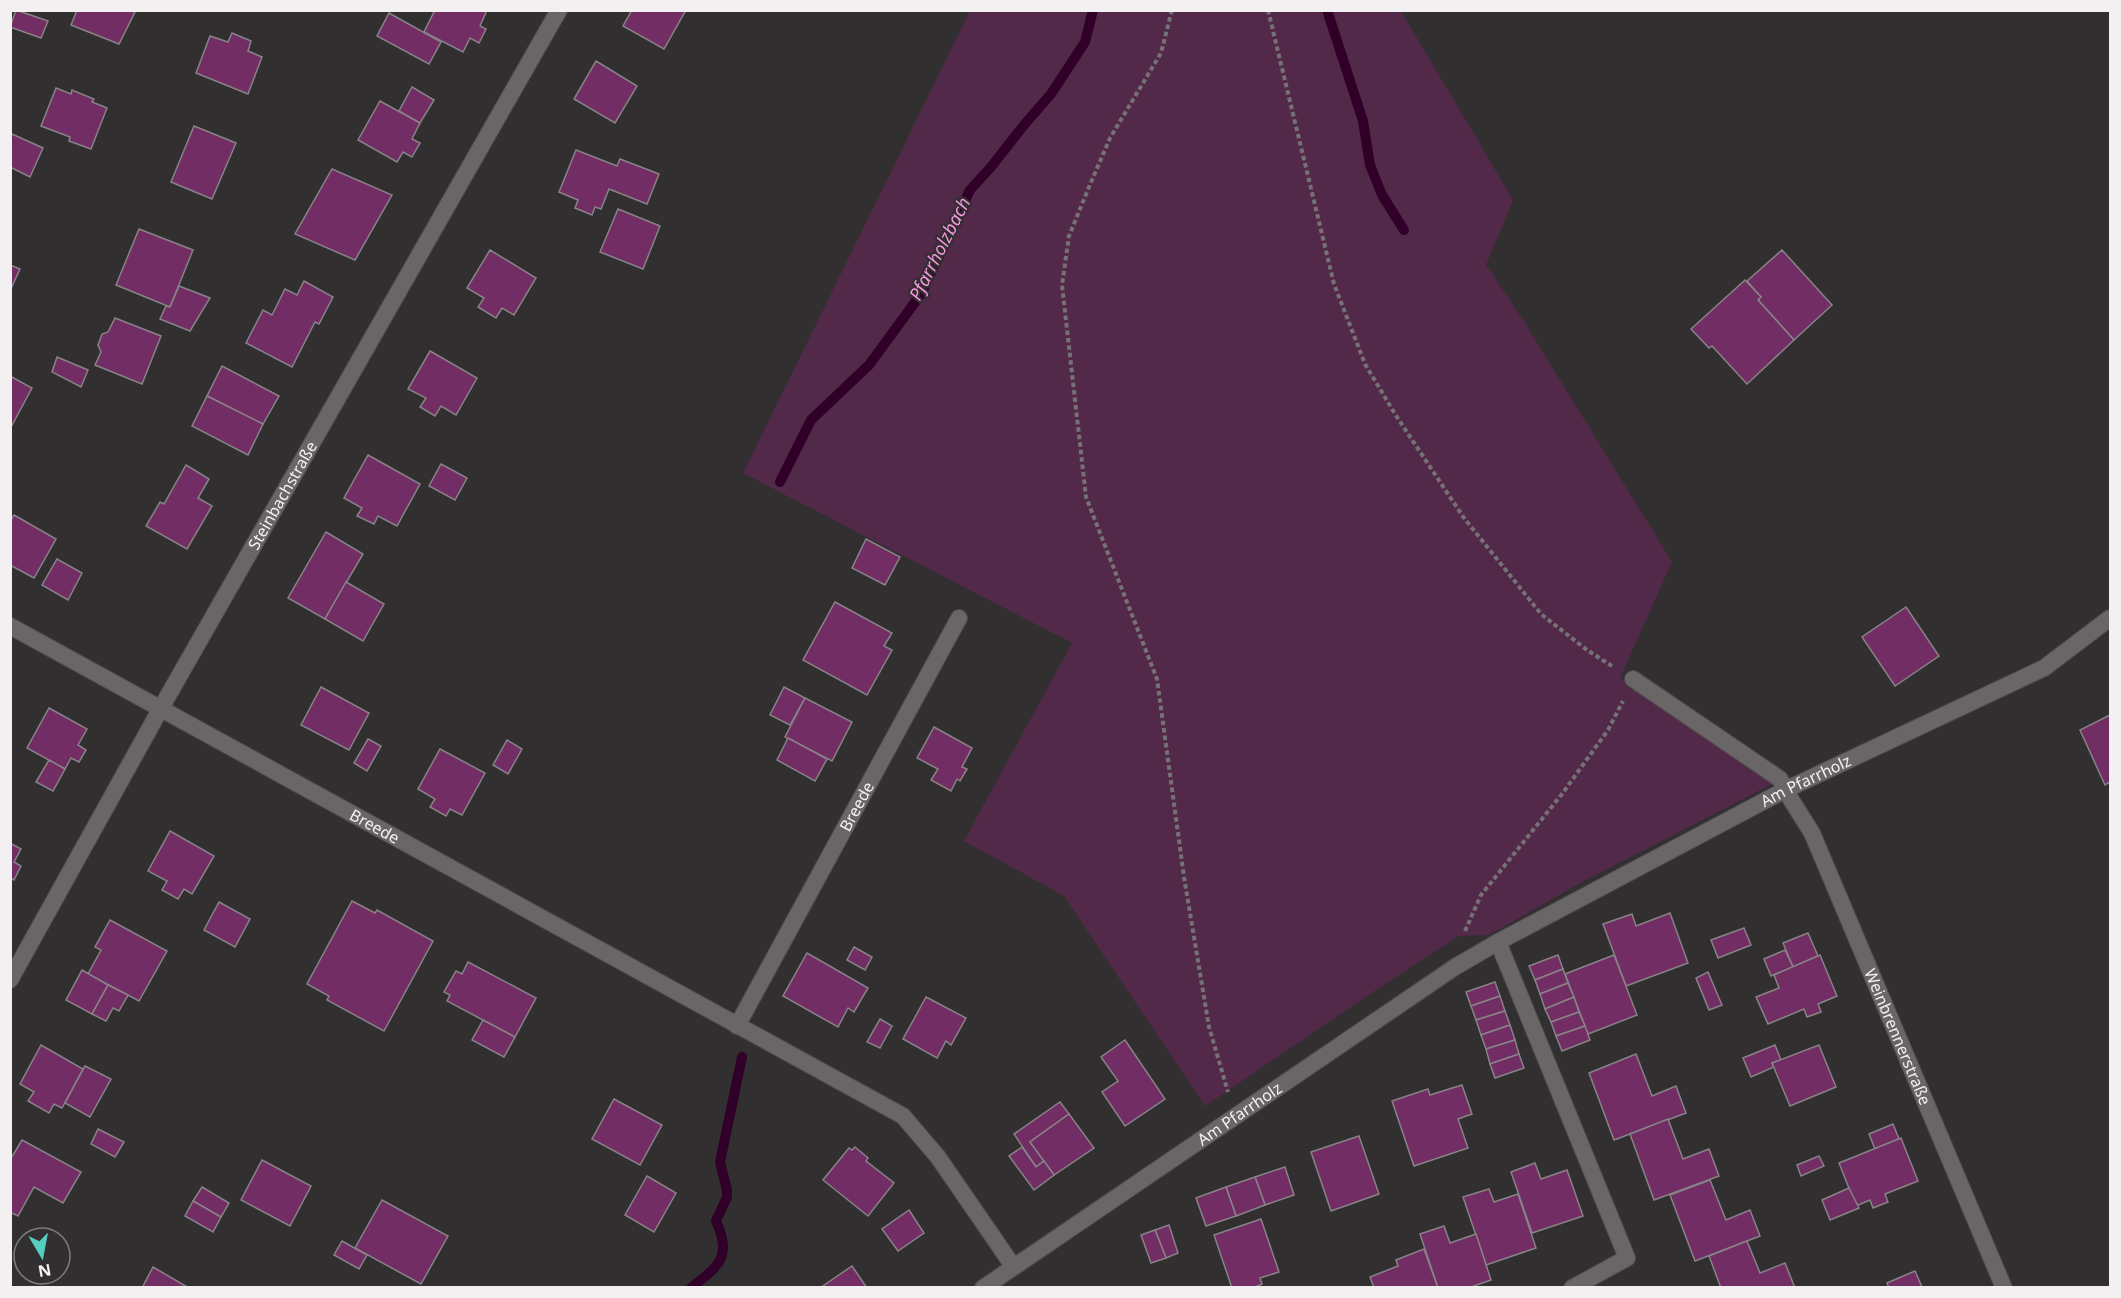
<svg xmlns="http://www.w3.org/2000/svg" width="2121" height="1298" font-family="'Noto Sans',sans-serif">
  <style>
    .green { fill: #53294a }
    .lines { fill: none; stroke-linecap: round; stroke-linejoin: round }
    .stream { stroke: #300028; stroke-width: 10 }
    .building { fill: #732d65; stroke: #878386; stroke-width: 1.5 }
    .service-casing { stroke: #4e4b4d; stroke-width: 18 }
    .minor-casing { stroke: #4e4b4d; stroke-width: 18 }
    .path { stroke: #757274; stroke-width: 4; stroke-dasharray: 4.5 3; stroke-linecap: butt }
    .service { stroke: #6a6668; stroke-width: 16 }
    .minor { stroke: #6a6668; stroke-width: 16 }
    .labels { text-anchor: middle; stroke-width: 4.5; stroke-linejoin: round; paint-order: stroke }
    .street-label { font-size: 16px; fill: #f3f0f2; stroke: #322f31 }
    .water-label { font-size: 18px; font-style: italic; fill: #fa96e3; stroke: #322f31 }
  </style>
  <rect width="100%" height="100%" fill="#322f31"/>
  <polygon class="green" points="970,11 1401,11 1513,200 1486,265 1523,320 1672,562 1620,678 1776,782 1582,882 1489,935 1459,936 1376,990 1205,1106 1064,896 964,841 1072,643 743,473"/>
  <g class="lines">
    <g class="stream">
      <polyline points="1327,10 1363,121 1370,165 1382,195 1404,230"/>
      <polyline points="780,482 811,420 869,365 921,294 970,190 991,167 1024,125 1051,94 1085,42 1093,10"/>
      <path d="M 691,1288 C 718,1266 733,1258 716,1221 L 727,1197 L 727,1190 L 720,1162 L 742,1057"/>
    </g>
  </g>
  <g class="building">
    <polygon points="16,10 48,21 41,38 10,27"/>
    <polygon points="77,10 136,10 119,44 71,25"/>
    <polygon points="435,10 487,10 480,26 486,29 479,43 470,38 463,52 424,32"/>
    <polygon points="632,10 686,10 664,49 623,26"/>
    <polygon points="389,13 441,42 429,64 377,36"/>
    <polygon points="232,33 251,41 248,51 262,57 248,94 196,73 210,36 228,42"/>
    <polygon points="596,61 637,86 615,123 574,99"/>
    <polygon points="412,87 434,100 420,123 399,111"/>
    <polygon points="56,88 71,94 72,90 94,99 92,102 107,108 91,149 69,141 70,137 41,126"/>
    <polygon points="380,101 420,123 412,139 420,143 412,157 403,152 397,162 358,140"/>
    <polygon points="194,126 236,143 212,199 171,182"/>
    <polygon points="12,134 43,148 30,177 10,167 10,139"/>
    <polygon points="576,150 617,166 620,159 659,174 647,204 609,189 601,209 595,207 592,215 575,208 578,200 559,192"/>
    <polygon points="332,169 392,195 355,260 295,234"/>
    <polygon points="618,209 660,226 643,269 600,252"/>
    <polygon points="139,229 193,250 170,307 116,285"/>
    <polygon points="490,250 536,278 514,315 502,308 496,318 478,307 484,298 467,288"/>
    <polygon points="1782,250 1832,305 1794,340 1758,300 1761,297 1747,281"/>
    <polygon points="10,265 20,269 10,291"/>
    <polygon points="1745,280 1761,297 1758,300 1794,340 1747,384 1712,346 1709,348 1691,329"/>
    <polygon points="304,281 333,297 319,324 315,322 292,367 246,343 263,310 272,315 285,289 297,295"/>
    <polygon points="179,286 210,298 190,331 160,319 166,306 170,307"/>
    <polygon points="115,318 161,336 142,384 95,365 101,352 98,345 102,334 108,332"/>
    <polygon points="430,351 477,378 456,415 441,406 435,416 420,407 426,398 408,389"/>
    <polygon points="57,357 88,370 81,387 52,372"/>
    <polygon points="222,366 279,396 263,424 207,396"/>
    <polygon points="10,376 32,388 10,429"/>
    <polygon points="207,396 263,424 248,455 192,426"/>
    <polygon points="368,455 420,484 397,526 378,516 374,524 357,516 362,508 344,498"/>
    <polygon points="441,464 467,478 455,500 429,486"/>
    <polygon points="186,465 209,479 198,498 212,506 187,549 146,526 160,502 164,504"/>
    <polygon points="14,515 56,539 34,578 10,565 10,521"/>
    <polygon points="326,532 363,554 325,619 288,598"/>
    <polygon points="866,539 900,557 885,585 852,568"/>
    <polygon points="57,559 82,573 68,600 42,585"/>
    <polygon points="346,582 384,604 363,641 325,619"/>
    <polygon points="835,602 892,633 884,646 892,650 867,695 803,660"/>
    <polygon points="1906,607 1939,656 1895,686 1862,637"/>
    <polygon points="321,687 369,713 349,750 301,725"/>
    <polygon points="784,687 805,698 790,725 770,715"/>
    <polygon points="805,698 852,722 832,761 785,737"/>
    <polygon points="49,708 87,729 78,745 86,750 79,762 71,758 65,769 27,748"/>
    <polygon points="2110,715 2110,782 2105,785 2080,730"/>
    <polygon points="934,727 972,748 962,767 967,769 960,781 957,779 951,791 931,780 938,769 917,758"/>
    <polygon points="788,738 827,759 815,781 777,760"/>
    <polygon points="368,739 381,746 367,771 354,763"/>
    <polygon points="507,740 522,749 508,774 493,765"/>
    <polygon points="440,749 485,773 462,815 450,809 446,816 430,807 435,799 418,789"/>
    <polygon points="49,760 65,769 53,791 36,782"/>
    <polygon points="170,831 214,856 192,894 184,889 178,899 162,890 167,881 148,871"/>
    <polygon points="10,843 21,849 14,862 21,866 14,880 10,878"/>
    <polygon points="352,901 375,913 377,910 433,941 384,1031 327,1000 329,996 307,984"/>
    <polygon points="219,902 250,919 235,947 204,930"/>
    <polygon points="1670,913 1688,963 1626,986 1603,924 1632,914 1636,926"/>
    <polygon points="110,920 167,951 139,1001 88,974 101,950 95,947"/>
    <polygon points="1744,928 1751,945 1718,958 1711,940"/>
    <polygon points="1808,933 1818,956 1793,967 1783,943"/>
    <polygon points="854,947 872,957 865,970 847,960"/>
    <polygon points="1785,950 1793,967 1771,976 1764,959"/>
    <polygon points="807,953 868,988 854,1012 848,1008 838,1027 783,996"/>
    <polygon points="1558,955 1563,969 1535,980 1529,966"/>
    <polygon points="1614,955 1637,1015 1588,1034 1565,974"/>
    <polygon points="1820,955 1837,996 1818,1004 1821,1012 1807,1017 1804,1009 1768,1024 1756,997 1779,988 1774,975"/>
    <polygon points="468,962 536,998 515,1037 447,1001 450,995 444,992 456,971 462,974"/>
    <polygon points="1563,969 1568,983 1540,994 1535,980"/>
    <polygon points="82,970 108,985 92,1014 66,1000"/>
    <polygon points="1708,972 1722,1005 1709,1010 1696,978"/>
    <polygon points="1495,982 1500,996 1471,1006 1466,992"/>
    <polygon points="1568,983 1574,997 1545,1009 1540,994"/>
    <polygon points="108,985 128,995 119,1011 113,1008 106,1021 92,1014"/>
    <polygon points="1500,996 1505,1011 1476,1020 1471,1006"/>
    <polygon points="926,997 966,1018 951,1045 946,1041 937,1058 903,1039"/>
    <polygon points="1574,997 1579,1012 1551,1022 1545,1009"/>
    <polygon points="1505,1011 1510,1025 1481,1035 1476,1020"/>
    <polygon points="1579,1012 1585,1026 1556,1036 1551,1022"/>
    <polygon points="880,1019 892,1026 880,1048 867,1042"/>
    <polygon points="483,1020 515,1037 504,1057 472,1040"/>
    <polygon points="1510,1025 1515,1040 1486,1049 1481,1035"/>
    <polygon points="1585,1026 1590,1040 1562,1051 1556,1036"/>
    <polygon points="1125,1040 1165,1099 1125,1126 1102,1092 1118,1081 1101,1057"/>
    <polygon points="1515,1040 1519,1054 1490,1064 1486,1049"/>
    <polygon points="41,1045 83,1069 62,1108 54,1104 49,1113 28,1101 34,1092 20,1084"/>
    <polygon points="1775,1045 1781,1060 1772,1063 1774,1067 1751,1077 1743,1058"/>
    <polygon points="1819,1045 1836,1087 1790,1106 1772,1063"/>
    <polygon points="1519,1054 1524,1068 1495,1078 1490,1064"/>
    <polygon points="1636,1054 1652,1096 1676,1086 1686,1113 1614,1140 1589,1073"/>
    <polygon points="85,1066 111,1079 90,1117 65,1103"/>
    <polygon points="1462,1085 1472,1114 1458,1119 1468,1148 1414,1166 1392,1101 1428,1089 1430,1095"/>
    <polygon points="614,1099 662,1125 640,1165 592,1139"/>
    <polygon points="1060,1102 1069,1114 1030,1142 1044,1161 1036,1167 1014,1134"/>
    <polygon points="1069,1114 1094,1148 1054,1175 1030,1142"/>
    <polygon points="1668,1119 1683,1159 1709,1149 1719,1176 1654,1200 1630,1134"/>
    <polygon points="1893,1124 1899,1139 1875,1149 1869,1134"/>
    <polygon points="98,1129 124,1142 115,1157 91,1144"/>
    <polygon points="1359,1136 1379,1194 1331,1211 1311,1152"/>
    <polygon points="1901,1138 1918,1181 1885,1194 1888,1202 1873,1208 1870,1200 1856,1206 1839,1163"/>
    <polygon points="22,1140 81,1172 63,1203 34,1187 18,1216 10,1212 10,1160"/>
    <polygon points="855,1147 868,1158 866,1161 894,1183 868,1216 823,1180 849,1148 852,1150"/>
    <polygon points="1022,1147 1036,1167 1044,1161 1054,1175 1034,1190 1009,1156"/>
    <polygon points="1819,1156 1824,1166 1801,1176 1797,1165"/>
    <polygon points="262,1160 311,1186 290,1226 241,1200"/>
    <polygon points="1535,1163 1541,1179 1567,1170 1583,1216 1532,1233 1511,1172"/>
    <polygon points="1285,1167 1294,1195 1265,1205 1255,1177"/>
    <polygon points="647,1176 676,1193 654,1232 625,1215"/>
    <polygon points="1255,1177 1265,1205 1236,1216 1226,1187"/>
    <polygon points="1710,1180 1726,1220 1750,1210 1760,1236 1695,1261 1670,1195"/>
    <polygon points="202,1187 229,1203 221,1217 193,1201"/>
    <polygon points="1226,1187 1236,1216 1206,1226 1196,1198"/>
    <polygon points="1849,1188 1859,1208 1830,1220 1822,1200"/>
    <polygon points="1489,1189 1494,1202 1518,1194 1536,1248 1486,1265 1463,1197"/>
    <polygon points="382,1200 448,1236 421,1284 355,1248"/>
    <polygon points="193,1201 221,1217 213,1232 185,1216"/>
    <polygon points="909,1210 924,1233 898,1251 882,1229"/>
    <polygon points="1261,1219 1279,1272 1260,1278 1262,1284 1253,1288 1232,1288 1214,1235"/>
    <polygon points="1169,1225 1178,1253 1166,1258 1155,1230"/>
    <polygon points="1444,1226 1450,1243 1476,1234 1491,1280 1468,1288 1438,1288 1420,1234"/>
    <polygon points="1155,1230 1166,1258 1151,1263 1141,1235"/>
    <polygon points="342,1241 367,1255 359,1269 334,1255"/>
    <polygon points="1747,1241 1760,1273 1785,1263 1795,1288 1721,1288 1709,1256"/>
    <polygon points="1424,1249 1438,1288 1374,1288 1370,1277 1398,1266 1396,1260"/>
    <polygon points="852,1266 867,1288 820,1288"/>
    <polygon points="153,1267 189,1288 142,1288"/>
    <polygon points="1915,1271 1922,1287 1889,1288 1887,1283"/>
  </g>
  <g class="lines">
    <defs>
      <polyline id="service" points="1633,679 1780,779 1785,790"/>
      <g id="minor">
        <path id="s1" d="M 10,626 L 903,1116 L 938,1157 L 1013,1266"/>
        <path id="s2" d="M 1785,790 L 1812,833 L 2004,1288"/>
        <polyline points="1498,942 1627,1258 1572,1288"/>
        <path id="s3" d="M 10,980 L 161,708 L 559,10"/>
        <path id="s4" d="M 737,1026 L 959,618"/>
        <path id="s5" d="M 983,1288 L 1455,967 L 1498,942 L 1785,790 L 2044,668 L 2110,618"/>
      </g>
    </defs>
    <use href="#service" class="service-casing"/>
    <use href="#minor" class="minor-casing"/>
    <g class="path">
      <polyline points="1172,10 1161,53 1110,138 1089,187 1069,236 1062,285 1086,497 1157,679 1184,877 1209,1027 1228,1092"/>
      <polyline points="1268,10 1334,284 1365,364 1395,414 1464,518 1541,614 1587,650 1612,666"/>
      <polyline points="1465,931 1481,895 1562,794 1608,730 1623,701"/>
    </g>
    <use href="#service" class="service"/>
    <use href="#minor" class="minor"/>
  </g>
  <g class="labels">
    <g class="street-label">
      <text dy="6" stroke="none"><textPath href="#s3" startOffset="556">Steinbachstraße</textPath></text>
      <text dy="6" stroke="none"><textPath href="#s5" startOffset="968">Am Pfarrholz</textPath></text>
      <text dy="6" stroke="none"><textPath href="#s4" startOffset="250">Breede</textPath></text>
      <text dy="6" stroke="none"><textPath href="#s1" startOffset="416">Breede</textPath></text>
      <text dy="6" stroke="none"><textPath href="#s2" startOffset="272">Weinbrennerstraße</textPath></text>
      <text dy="6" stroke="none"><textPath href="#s5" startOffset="310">Am Pfarrholz</textPath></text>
    </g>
    <g class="water-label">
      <text transform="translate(940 249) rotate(-63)" y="6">Pfarrholzbach</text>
    </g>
  </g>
  <rect width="2121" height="1298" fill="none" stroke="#f3f0f2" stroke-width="24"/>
  <g transform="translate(42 1256) rotate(170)"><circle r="28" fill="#322f31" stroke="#7f7c7e" stroke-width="1.5"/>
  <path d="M0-4.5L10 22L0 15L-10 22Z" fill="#57cec2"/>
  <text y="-9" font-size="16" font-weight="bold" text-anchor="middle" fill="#f3f0f2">N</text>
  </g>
</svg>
